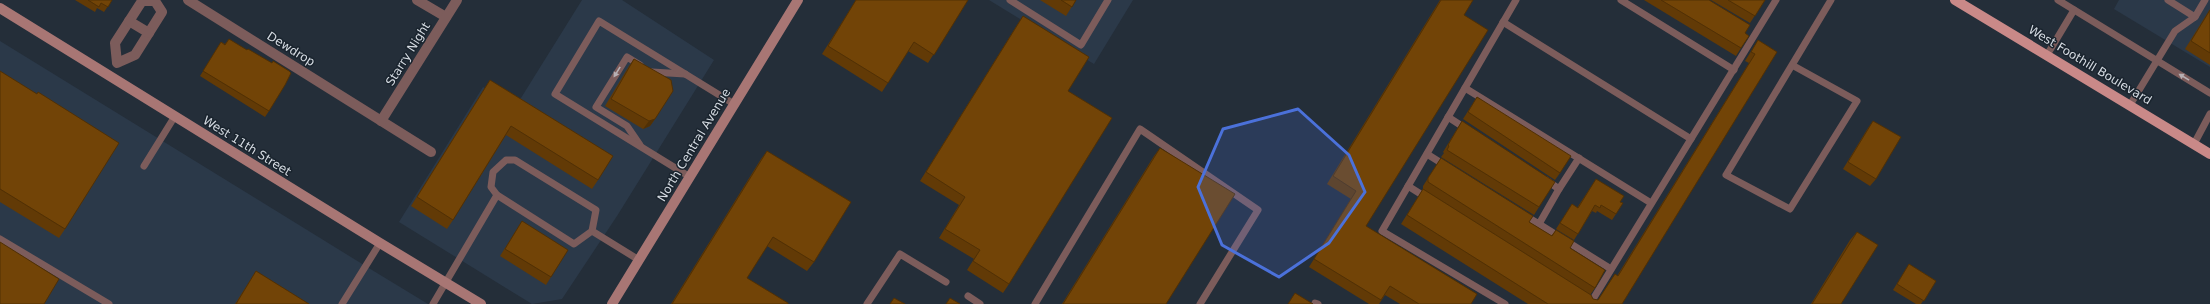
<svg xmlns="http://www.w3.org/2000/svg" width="2210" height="304" font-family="'DejaVu Sans',sans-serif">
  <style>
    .built { fill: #2b3949 }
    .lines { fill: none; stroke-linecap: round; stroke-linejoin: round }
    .lane { stroke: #7c5c5b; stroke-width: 7 }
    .street { stroke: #7c5c5b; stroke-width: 10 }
    .secondary { stroke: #a87674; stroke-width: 10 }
    .primary { stroke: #c98988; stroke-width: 10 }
    .wall { fill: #623a06 }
    .shaded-wall { fill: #503005 }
    .building { fill: #724407; stroke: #503005 }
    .oneway { fill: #b6afb3 }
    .marked { fill: #4b71da; fill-opacity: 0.2; stroke: #4b71da; stroke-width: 3; stroke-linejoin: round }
    .labels { text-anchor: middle; stroke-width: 3; stroke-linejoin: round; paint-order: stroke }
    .street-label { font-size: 12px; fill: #d5dbe2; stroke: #1a242e }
  </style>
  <rect width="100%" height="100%" fill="#242e39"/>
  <g class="built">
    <polygon points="582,0 622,0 714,60 617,216 562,299 532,304 399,222 483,87 516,106"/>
    <polygon points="989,0 1133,0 1094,64"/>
    <polygon points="2119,0 2210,0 2210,67 2114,9"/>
    <polygon points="0,41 372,270 428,304 0,304"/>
  </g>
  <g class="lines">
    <g class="lane">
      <polyline points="1010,0 1081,45 1108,0"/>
      <polyline points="1621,0 1734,70"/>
      <polyline points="2058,0 2210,93"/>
      <polyline points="2168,0 2195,17"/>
      <polyline points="1503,22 1691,139"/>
      <polyline points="2047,55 2074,10"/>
      <polyline points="1792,65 1857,101 1790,209 1726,175 1831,0"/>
      <polyline points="652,72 685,74"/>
      <polyline points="1465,88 1651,203"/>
      <polyline points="2130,105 2175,31 2195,17 2205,0"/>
      <polyline points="1448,117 1468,130"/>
      <polyline points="2194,144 2210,114"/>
      <polyline points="640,145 627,126 596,107 627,57 640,65"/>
      <polyline points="1427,154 1446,166"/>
      <polyline points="144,166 175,116"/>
      <polyline points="690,177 555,94 599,21 734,104"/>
      <polyline points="1546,180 1559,189 1579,158"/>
      <polyline points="1408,186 1427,198"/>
      <polyline points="1524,215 1539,224 1559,189"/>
      <polyline points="1539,224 1611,269"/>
      <polyline points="592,231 574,244 497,195 491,187 493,172 506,160 515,160 596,210 592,231 639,260"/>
      <polyline points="0,239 109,304"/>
      <polyline points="968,296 980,304"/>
      <polyline points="1315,303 1318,304"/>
      <polyline points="342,304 380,243"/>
      <polyline points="433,304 497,195"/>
      <polyline points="867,304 900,254 946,282"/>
      <polyline points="1035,304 1140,129 1258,210 1200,304"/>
      <polyline points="1505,304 1382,231 1516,0"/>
      <polyline points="1590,304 1776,0"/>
    </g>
    <g class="street">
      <polyline points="188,0 431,152"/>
      <polyline points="417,0 446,17"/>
      <polygon points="142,1 155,1 162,12 135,55 117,63 115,43"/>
      <polyline points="129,21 149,33"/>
      <polyline points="381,121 457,0"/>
    </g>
    <g class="secondary">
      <polyline points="0,8 380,243 481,304"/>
      <polyline points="612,304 798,0"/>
    </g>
    <polyline class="primary" points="1955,0 2210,154"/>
  </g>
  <g class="wall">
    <polygon points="75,0 112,0 104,12 97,8 95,12"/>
    <polygon points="856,0 968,0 928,63 908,51 882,92 822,54"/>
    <polygon points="1040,0 1076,0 1066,16"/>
    <polygon points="1440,0 1473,0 1464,15 1366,226 1471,304 1400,304 1385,295 1379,304 1369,304 1309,267 1351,199 1327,184"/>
    <polygon points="1644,0 1709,0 1745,33 1741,48 1736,56"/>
    <polygon points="1711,0 1765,0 1750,23"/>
    <polygon points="2210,9 2210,65 2185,49"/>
    <polygon points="1023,16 1068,91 1009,284 1003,293 967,270 974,259 939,238 959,205 920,181 1017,25"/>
    <polygon points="229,39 269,111 265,117 200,76 221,42 225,44"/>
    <polygon points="1758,40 1777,52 1622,304 1528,304 1401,224 1423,189 1423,186 1441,158 1529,222 1551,236 1556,230 1570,248 1595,288 1590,295 1593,299 1598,300 1615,274 1617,276 1749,63 1745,61"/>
    <polygon points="634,59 655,119 650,126 643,129 605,106 629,66"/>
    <polygon points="0,71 65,229 59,238 0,202"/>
    <polygon points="490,80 598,180 592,189 506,135 453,220 447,229 411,206 484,89"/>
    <polygon points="1477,97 1560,173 1555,180 1463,119"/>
    <polygon points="1462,121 1539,207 1534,215 1441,157 1444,153 1443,152"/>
    <polygon points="1873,121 1876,179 1870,186 1843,169 1868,128"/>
    <polygon points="1160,148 1166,304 1062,304 1154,156"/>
    <polygon points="767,151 814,262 807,271 767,246 747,278 788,304 671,304 761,159"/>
    <polygon points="1596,179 1620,202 1616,214 1612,220 1597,211 1596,213 1592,211 1574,240 1556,229 1572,204 1577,208"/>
    <polygon points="522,221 551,277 546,285 500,256"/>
    <polygon points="1857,232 1841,304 1811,304 1850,240"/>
    <polygon points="1909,264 1936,281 1921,304 1916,304 1893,290"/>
    <polygon points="256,271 309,304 235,304"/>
  </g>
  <polygon class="shaded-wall" points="655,119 650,126 643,129 649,121"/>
  <g class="building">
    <polygon points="88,0 112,0 108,7 101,3 99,7"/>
    <polygon points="856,0 968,0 934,55 914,42 888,83 828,46"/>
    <polygon points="1061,0 1076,0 1072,7"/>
    <polygon points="1441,0 1473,0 1464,15 1488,30 1366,226 1477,294 1471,304 1419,304 1390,286 1381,300 1314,259 1356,191 1333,176"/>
    <polygon points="1661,0 1709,0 1750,25 1745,33 1749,36 1741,48"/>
    <polygon points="1728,0 1765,0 1755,16"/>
    <polygon points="2210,10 2210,53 2191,41"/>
    <polygon points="1023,16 1089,57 1068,91 1112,118 1009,284 973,261 980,250 945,229 965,197 926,172"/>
    <polygon points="229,39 247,50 248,49 272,63 273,61 289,71 291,73 285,85 269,111 203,71 221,42 225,45"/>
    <polygon points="1758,40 1777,52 1622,304 1548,304 1407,215 1423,189 1591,295 1593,299 1598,300 1615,274 1618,276 1755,54 1751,52"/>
    <polygon points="634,59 671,80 673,91 655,119 649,121 611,99"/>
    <polygon points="0,71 37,94 38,92 119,143 65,229 0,189"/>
    <polygon points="490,80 613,156 598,180 511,126 453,220 417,197"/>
    <polygon points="1477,97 1571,156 1560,173 1468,112"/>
    <polygon points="1462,121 1555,182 1539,207 1447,150 1449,146 1448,145"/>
    <polygon points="1873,121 1901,137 1876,179 1848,162"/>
    <polygon points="1160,148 1235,194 1166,304 1063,304"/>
    <polygon points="767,151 851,202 814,262 773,237 747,278 788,303 788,304 672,304"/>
    <polygon points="1441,158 1533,216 1529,222 1552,236 1556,230 1574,241 1570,248 1605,270 1595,288 1428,182 1428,178"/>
    <polygon points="1596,179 1624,196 1620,202 1623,203 1616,214 1601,205 1600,208 1595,205 1578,234 1560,223 1572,204 1578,208"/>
    <polygon points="522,221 568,250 551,277 505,249"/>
    <polygon points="1857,232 1878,245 1841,304 1812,304"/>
    <polygon points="0,242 59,279 44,304 0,304"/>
    <polygon points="1909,264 1936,281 1924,301 1897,284"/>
    <polygon points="256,271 309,304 236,304"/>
    <polygon points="1295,293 1313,304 1288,304"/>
    <polygon points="894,298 905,304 890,304"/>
    <polygon points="950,298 960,304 946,304"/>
  </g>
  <defs><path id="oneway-solid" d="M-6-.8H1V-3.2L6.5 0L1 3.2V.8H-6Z"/></defs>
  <g class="oneway">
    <use href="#oneway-solid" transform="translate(617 72) rotate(122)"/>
    <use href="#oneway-solid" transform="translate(2184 77) rotate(-149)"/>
  </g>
  <path class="marked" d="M 1298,109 L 1349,155 L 1365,192 L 1329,243 L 1279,277 L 1222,245 L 1198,187 L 1223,129 Z"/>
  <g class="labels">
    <g class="street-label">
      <text transform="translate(291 49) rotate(32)" y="4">Dewdrop</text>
      <text transform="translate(408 54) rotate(-58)" y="4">Starry Night</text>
      <text transform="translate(2090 65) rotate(31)" y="4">West Foothill Boulevard</text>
      <text transform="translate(694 145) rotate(-59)" y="4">North Central Avenue</text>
      <text transform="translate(247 146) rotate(32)" y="4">West 11th Street</text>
    </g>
  </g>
</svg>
